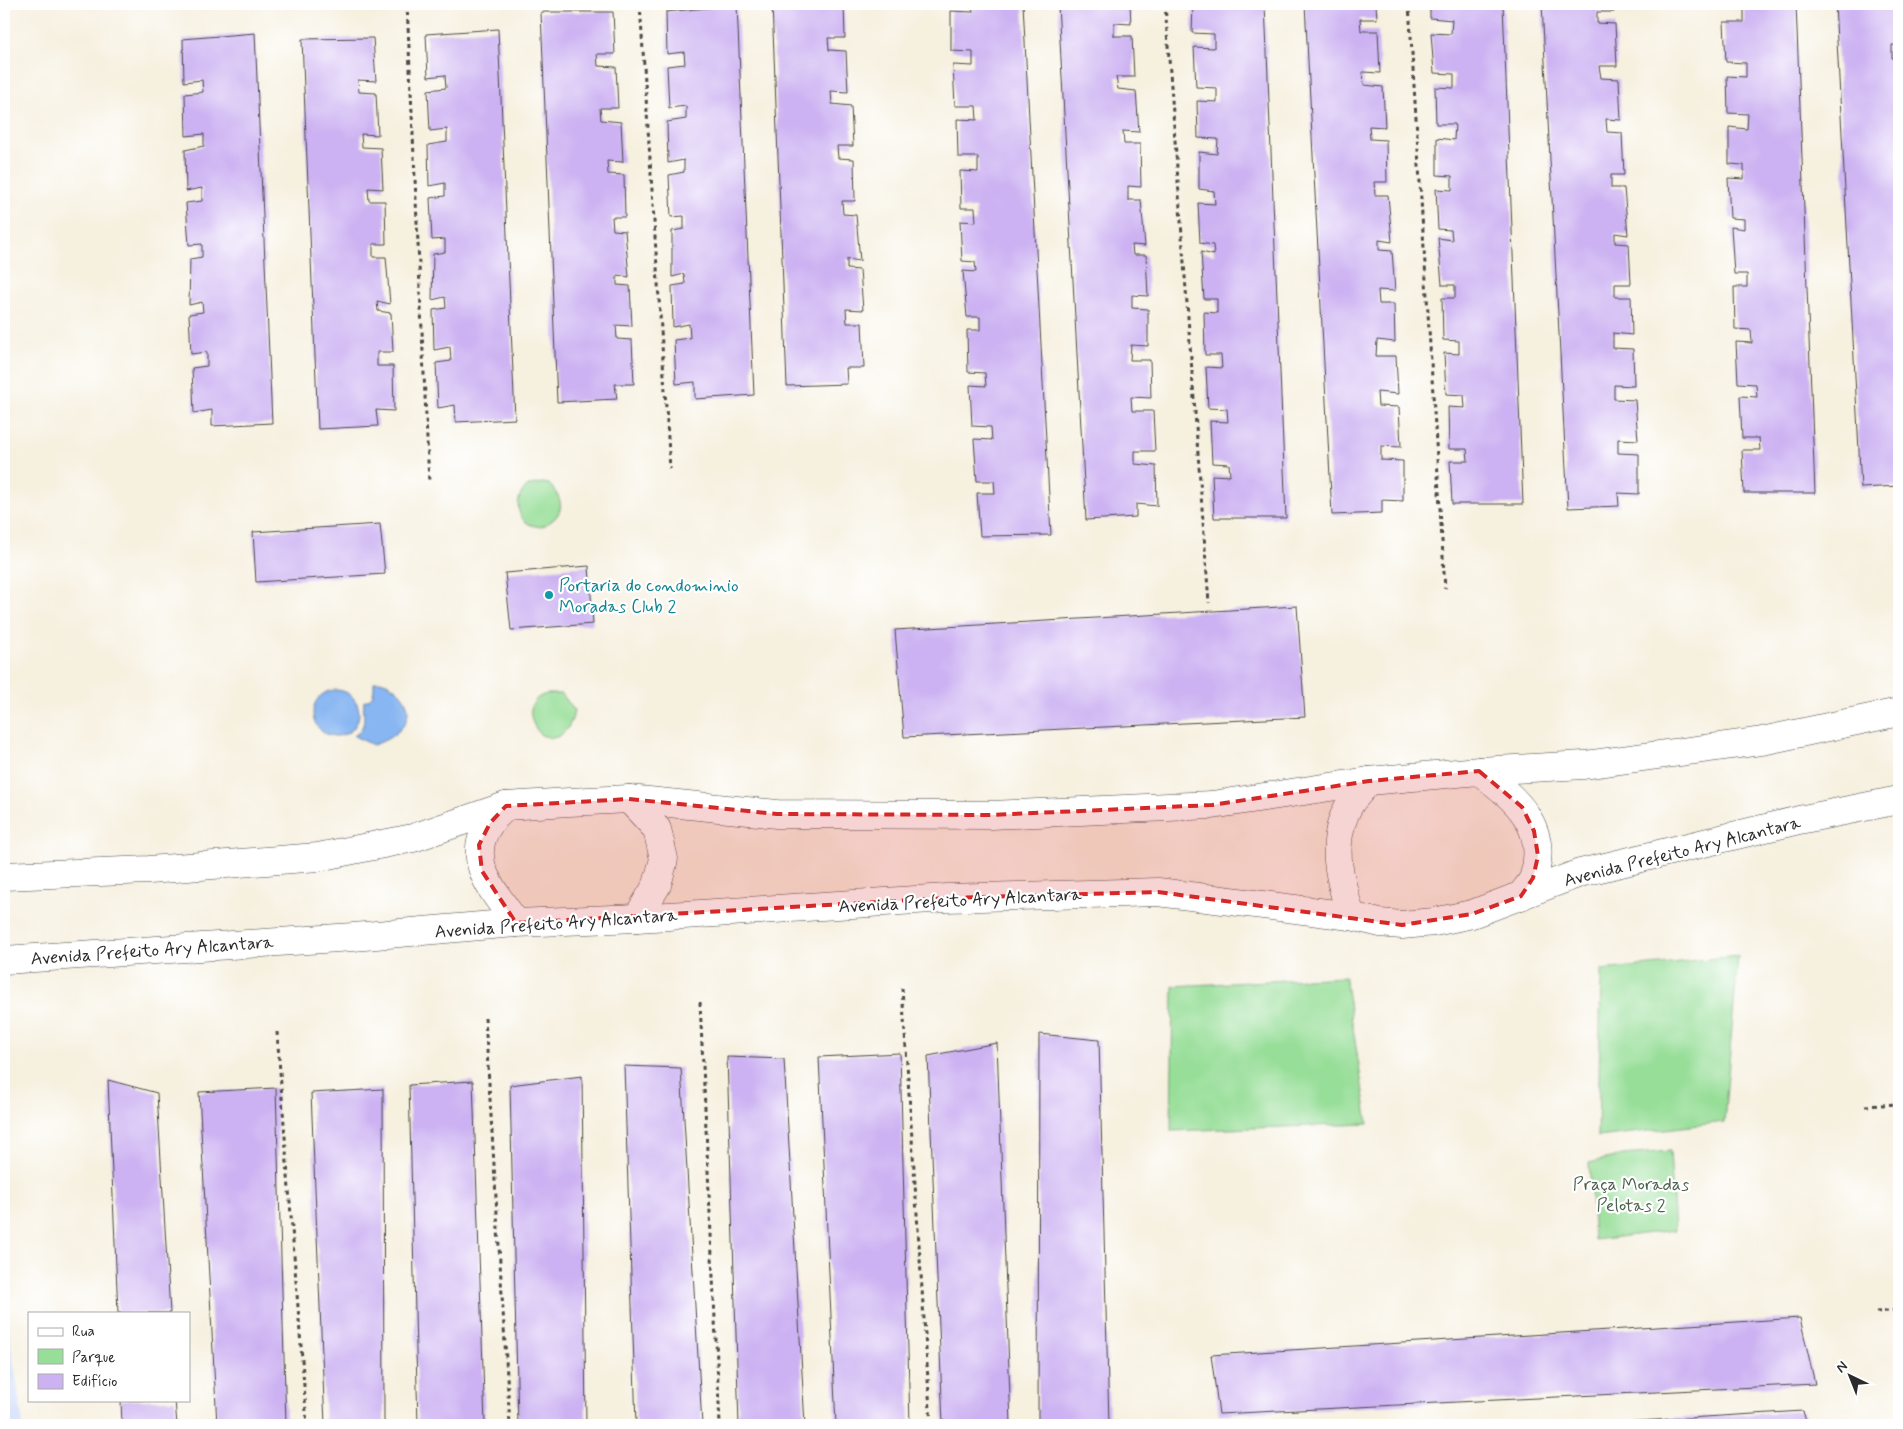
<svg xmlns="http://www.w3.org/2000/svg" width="1903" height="1429" font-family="Mynerve,sans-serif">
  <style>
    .built { fill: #cedafa }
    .green { fill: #97de98; stroke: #618462 }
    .water { fill: #87b6f2; stroke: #59708e }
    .building { fill: #ccb2f2 }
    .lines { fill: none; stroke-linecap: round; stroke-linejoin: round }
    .tertiary-casing { stroke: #494946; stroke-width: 29 }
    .path { stroke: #494946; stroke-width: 3; stroke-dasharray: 4 4; stroke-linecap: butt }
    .tertiary { stroke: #fff; stroke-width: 28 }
    .marked { fill: #d62828; fill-opacity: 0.2; stroke: #d62828; stroke-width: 4; stroke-dasharray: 10 6; stroke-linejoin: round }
    .culture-dot { fill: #0f9aa8; stroke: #fff; stroke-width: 2 }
    .labels { text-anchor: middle; stroke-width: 4.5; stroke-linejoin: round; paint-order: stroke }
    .culture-label { font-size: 18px; fill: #0d838f; stroke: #fff; text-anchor: start }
    .street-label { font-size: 18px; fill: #2b2b2b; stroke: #fff }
    .park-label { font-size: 18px; fill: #4b614c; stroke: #fff }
  </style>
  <rect width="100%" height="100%" fill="#fff"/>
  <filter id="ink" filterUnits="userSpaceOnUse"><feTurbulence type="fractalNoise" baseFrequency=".02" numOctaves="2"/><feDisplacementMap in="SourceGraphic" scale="10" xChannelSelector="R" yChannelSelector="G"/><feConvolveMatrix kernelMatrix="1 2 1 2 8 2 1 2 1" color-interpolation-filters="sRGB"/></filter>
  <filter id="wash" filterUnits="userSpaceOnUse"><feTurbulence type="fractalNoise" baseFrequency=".0096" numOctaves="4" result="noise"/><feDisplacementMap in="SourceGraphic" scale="20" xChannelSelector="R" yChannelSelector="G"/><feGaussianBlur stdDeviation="1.12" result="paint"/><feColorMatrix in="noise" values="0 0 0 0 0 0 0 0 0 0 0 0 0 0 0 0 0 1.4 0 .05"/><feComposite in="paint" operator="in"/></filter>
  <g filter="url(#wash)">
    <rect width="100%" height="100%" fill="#f6f0df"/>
    <polygon class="built" points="4,1300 23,1425 4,1425"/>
    <g class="green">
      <path d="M 542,483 L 549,484 C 566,502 565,516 541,527 C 537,526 532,526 529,524 C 515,517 515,496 527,487 C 531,484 537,484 542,483 Z"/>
      <path d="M 562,694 L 574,710 C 573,721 566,736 553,738 C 550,738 545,736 541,735 C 531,725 524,705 541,696 C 546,693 556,694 562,694 Z"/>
      <polygon points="1738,956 1724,1122 1598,1137 1601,970"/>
      <polygon points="1345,977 1368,1124 1171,1131 1173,986"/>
      <polygon points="1670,1151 1675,1230 1594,1240 1589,1163 1623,1155"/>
    </g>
    <g class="water">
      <path d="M 380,681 C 399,685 417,707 403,726 C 395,736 385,741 373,745 L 354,736 C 369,725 362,716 364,701 C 374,699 374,691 374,682 Z"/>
      <circle cx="336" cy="713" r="23"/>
    </g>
    <g id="blocks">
      <g class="building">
        <polygon points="772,4 844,4 845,38 828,38 829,50 846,51 848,92 831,91 832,104 851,106 853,146 837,146 838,158 854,159 855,201 842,201 843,214 856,215 860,261 847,259 847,269 860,270 863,310 846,309 847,323 862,323 864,368 846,368 847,384 787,386"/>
        <polygon points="972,4 1023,4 1051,535 980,536 977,493 995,493 994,481 977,481 974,439 992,440 991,427 972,426 970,385 986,386 985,373 968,372 967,330 980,330 980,317 967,317 963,271 976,272 975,262 962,261 960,221 976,222 975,208 961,208 960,171 978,172 978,157 958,157 957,119 977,120 976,106 955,106 953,65 973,66 973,52 951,51 951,11 973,12"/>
        <polygon points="1058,4 1130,4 1131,24 1114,23 1114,36 1132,36 1134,77 1116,77 1118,89 1136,91 1139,132 1123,131 1124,144 1140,144 1141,187 1128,186 1128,200 1141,200 1145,246 1132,245 1133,255 1146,255 1148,296 1132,295 1132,308 1148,309 1148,346 1131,345 1130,360 1150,360 1151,398 1131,397 1132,411 1153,411 1155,451 1135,451 1135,464 1156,466 1157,506 1136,504 1136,517 1086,520"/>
        <polygon points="1193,4 1265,4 1286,518 1214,518 1212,475 1230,476 1229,464 1212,463 1210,421 1228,422 1227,409 1208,408 1206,367 1222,368 1221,355 1205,355 1204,312 1217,313 1217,299 1204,299 1201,252 1214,255 1213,245 1200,243 1198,203 1215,204 1214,191 1199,189 1199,152 1217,154 1218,139 1198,138 1197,101 1217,102 1217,88 1196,87 1194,47 1214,48 1214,34 1192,33"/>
        <polygon points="1305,4 1376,4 1377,19 1360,19 1361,31 1378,31 1380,73 1363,72 1364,85 1383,87 1385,127 1369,126 1370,139 1386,140 1387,182 1374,182 1375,195 1388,195 1392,242 1379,240 1379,250 1392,251 1395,291 1378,290 1379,304 1394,304 1395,342 1377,340 1376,356 1396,356 1398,394 1377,392 1378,406 1399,407 1401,447 1381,446 1381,460 1403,461 1403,501 1382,500 1382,513 1332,515"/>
        <polygon points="1430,4 1503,4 1523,504 1452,504 1450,461 1468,461 1467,449 1449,449 1448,407 1465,408 1464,395 1446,394 1444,353 1459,354 1459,341 1443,340 1442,298 1455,298 1455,285 1442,285 1438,238 1452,240 1451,230 1438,229 1436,189 1452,190 1452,176 1437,175 1437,138 1454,140 1455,124 1436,124 1435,87 1454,88 1454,74 1434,73 1431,33 1451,34 1452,20 1430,18"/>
        <polygon points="1542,4 1614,4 1614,12 1597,12 1597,23 1615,24 1617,66 1599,66 1601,78 1619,79 1621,120 1606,119 1607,132 1622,133 1624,175 1611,175 1611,188 1624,188 1628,235 1615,233 1615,243 1629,244 1631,284 1615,284 1615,297 1631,297 1632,335 1613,333 1613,348 1633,349 1634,386 1614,385 1614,399 1635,400 1638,440 1618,439 1618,453 1639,454 1639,494 1618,493 1619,506 1568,508"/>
        <polygon points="1722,4 1796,4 1815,493 1744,493 1742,450 1760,450 1759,438 1742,438 1740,396 1757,397 1756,384 1738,383 1736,342 1752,343 1751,330 1735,329 1734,287 1747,287 1747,274 1734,274 1731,227 1744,229 1744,219 1730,218 1728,178 1744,179 1744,165 1729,164 1729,127 1747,129 1748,114 1728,113 1727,76 1746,77 1746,63 1726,62 1724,22 1744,22 1744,9 1722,7"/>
        <polygon points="1835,4 1899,4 1899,45 1892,45 1892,58 1899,58 1899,99 1898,99 1899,486 1861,488"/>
        <polygon points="737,5 754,395 695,399 695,382 676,384 674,340 690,338 689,324 673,327 672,286 685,284 684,274 672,277 672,231 684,229 684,216 671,217 669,175 684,172 684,160 668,163 667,122 686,119 686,106 669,108 667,66 685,64 684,52 667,54 666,12"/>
        <polygon points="541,12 613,12 615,54 597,54 598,66 616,67 618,108 600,108 601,120 621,122 623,162 607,161 608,174 624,175 625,217 612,217 613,230 625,231 629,277 617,275 617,285 630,286 632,326 616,325 617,339 632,340 634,384 615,384 617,399 557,402"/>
        <polygon points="498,29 515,419 456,422 455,405 438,408 436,363 451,361 450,347 434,350 433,310 446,308 445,297 432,300 433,254 445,252 445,239 432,240 430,198 445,196 445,183 429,186 428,145 447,142 447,129 430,131 428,90 446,88 445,75 428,77 426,34"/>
        <polygon points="255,33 272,423 212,426 212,410 194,413 192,368 207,366 207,352 191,354 189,314 203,312 202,302 189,305 190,259 202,257 202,244 189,245 186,203 202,201 202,188 186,191 185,150 204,146 204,134 186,136 185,94 203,92 202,80 184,82 183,39"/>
        <polygon points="373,38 376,81 358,80 359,92 376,93 378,135 361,134 362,147 381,148 383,189 368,188 369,201 385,201 386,244 373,244 373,257 386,257 390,304 377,301 378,311 391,313 393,352 377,352 377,366 393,366 394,411 376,410 378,426 318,429 302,39"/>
        <polygon points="380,524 385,574 256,582 253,532"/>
        <polygon points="589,566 593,624 511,630 505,573"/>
        <polygon points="1297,606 1305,717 904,737 895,630"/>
        <polygon points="1039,1034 1099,1040 1109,1425 1038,1425"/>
        <polygon points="997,1043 1011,1425 943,1425 928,1056"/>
        <polygon points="900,1053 910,1425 836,1425 819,1057"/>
        <polygon points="727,1057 784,1059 805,1425 739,1425"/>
        <polygon points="624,1066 681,1068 702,1425 636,1425"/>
        <polygon points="582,1076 586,1425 518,1425 510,1085"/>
        <polygon points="108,1080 157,1093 170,1313 118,1313"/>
        <polygon points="473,1081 485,1425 418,1425 409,1085"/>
        <polygon points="276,1088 286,1425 217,1425 199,1092"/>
        <polygon points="383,1089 384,1425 325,1425 311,1093"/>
        <polygon points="1800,1318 1815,1384 1219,1414 1211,1355"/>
        <polygon points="121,1400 175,1400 177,1425 122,1425"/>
        <polygon points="1803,1411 1807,1425 1590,1425 1590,1424"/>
      </g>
    </g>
  </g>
  <g filter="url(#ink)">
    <use href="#blocks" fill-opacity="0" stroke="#494946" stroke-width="1"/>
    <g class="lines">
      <defs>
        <g id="tertiary">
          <path d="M 1479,771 C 1515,798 1549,826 1534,876 C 1532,883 1525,890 1521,896"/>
          <polyline points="629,799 657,829 664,859 657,885 637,918"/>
          <path d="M 506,806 C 501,812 494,817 490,823 C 463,860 495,893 516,923"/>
          <polyline points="4,876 149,870 318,857 413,838 506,806 569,802 629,799 777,814 991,815 1212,805 1369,781 1479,771 1584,765 1762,741 1899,712"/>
          <path d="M 1351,916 C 1339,878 1328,840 1351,802 C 1356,795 1363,788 1369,781"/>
          <polyline points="4,960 353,937 516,923 637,918 947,898 1158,892 1351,916 1380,923 1402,925 1434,922 1472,914 1580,873 1799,820 1899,800"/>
        </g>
      </defs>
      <use href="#tertiary" class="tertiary-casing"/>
      <g class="path">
        <polyline points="407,4 429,483"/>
        <polyline points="640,4 670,469"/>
        <polyline points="1165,4 1209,603"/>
        <polyline points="1409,4 1445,589"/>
        <polyline points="902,988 931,1425"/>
        <polyline points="700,1002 720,1425"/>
        <polyline points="485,1018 510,1425"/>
        <polyline points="277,1032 307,1425"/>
        <polyline points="1865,1106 1899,1104"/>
        <polyline points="1876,1312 1899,1310"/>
      </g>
      <use href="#tertiary" class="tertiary"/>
    </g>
  </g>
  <path class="marked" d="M 1479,771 L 1522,807 L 1534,831 L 1538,856 L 1533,878 L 1521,896 L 1472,914 L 1402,925 L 1158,892 L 947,898 L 516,923 L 482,871 L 479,845 L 490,823 L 506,806 L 629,799 L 777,814 L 991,815 L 1212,805 L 1369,781 Z"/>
  <circle class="culture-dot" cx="549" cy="595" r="5"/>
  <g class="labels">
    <g class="culture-label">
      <text x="559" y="591">Portaria do condominio<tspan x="559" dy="21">Moradas Club 2</tspan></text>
    </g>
    <g class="street-label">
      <text transform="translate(1682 851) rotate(-14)" y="6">Avenida Prefeito Ary Alcantara</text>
      <text transform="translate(960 900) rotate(-3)" y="6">Avenida Prefeito Ary Alcantara</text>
      <text transform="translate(556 923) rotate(-4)" y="6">Avenida Prefeito Ary Alcantara</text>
      <text transform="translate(152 950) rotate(-4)" y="6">Avenida Prefeito Ary Alcantara</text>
    </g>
    <g class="park-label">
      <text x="1631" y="1190">Praça Moradas<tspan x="1631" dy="21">Pelotas 2</tspan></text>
    </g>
  </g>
  <rect width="1903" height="1429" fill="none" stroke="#fff" stroke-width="20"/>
  <rect x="28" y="1312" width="162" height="90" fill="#ffffff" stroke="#aaaaaa"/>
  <rect x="38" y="1328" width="25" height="8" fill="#ffffff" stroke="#aaaaaa"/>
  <text x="72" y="1336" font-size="15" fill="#2b2b2b">Rua</text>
  <rect x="38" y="1349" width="25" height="15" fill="#97de98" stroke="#aaaaaa"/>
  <text x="72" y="1362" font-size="15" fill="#2b2b2b">Parque</text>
  <rect x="38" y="1374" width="25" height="15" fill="#ccb2f2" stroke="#aaaaaa"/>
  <text x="72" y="1386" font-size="15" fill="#2b2b2b">Edifício</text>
  <g transform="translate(1850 1376) rotate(317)" stroke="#ffffff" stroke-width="4" paint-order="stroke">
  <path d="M0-4L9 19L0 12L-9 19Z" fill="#2b2b2b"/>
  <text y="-8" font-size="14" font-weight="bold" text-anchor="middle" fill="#2b2b2b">N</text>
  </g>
</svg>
